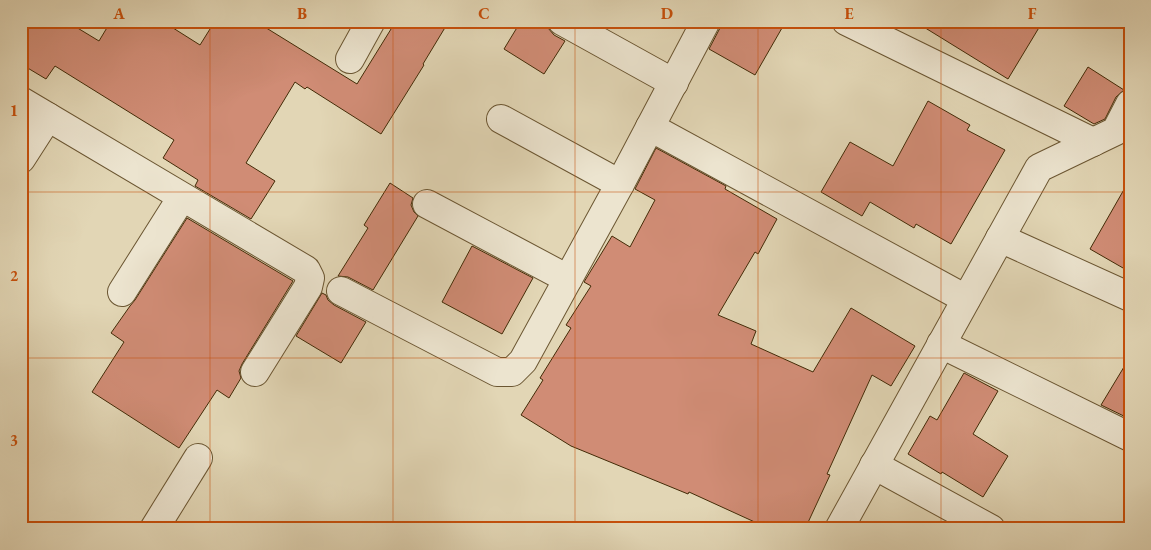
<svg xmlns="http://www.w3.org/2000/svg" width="1151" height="550" font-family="'EB Garamond',serif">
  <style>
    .building { fill: #d08c75; stroke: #432b07 }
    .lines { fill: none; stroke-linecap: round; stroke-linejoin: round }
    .minor-casing { stroke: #6b5632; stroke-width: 30 }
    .minor { stroke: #ece4cf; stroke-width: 28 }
    .grid { fill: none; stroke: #c7500b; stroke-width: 1; stroke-opacity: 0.55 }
    .neatline { fill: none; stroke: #c7500b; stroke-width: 2 }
    .grid-label { font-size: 16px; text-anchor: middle; font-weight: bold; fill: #c7500b }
  </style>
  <rect width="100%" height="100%" fill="#e2d6b5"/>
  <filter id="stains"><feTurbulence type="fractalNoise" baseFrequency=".004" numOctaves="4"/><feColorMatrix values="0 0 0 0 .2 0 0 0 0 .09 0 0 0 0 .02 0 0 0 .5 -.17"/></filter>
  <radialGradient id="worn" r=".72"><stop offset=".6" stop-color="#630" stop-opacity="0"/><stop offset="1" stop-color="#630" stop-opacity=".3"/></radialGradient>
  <g class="building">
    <polygon points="21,21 66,21 99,41 111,21 162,21 200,45 215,21 255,21 357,84 396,21 449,21 423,64 424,65 381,134 307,87 305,89 295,82 246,163 275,181 251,219 195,186 198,180 163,158 174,140 55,66 46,79 21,64"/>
    <polygon points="521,21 538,21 548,28 554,35 565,41 544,74 504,49"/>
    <polygon points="721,21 786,21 755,75 709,49 720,28"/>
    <polygon points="914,21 1043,21 1008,79"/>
    <polygon points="1088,67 1124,90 1116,97 1105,119 1094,124 1064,106"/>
    <polygon points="928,101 970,125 967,130 1005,150 951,244 916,224 914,228 870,202 862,216 821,192 850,142 893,166"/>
    <polygon points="656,148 726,186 725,189 777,219 758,254 755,252 718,315 756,331 751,344 813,372 851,308 915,346 891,386 872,375 827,474 830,475 805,529 770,529 689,492 688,494 571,446 521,415 543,380 540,378 571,328 566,325 591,286 584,282 612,236 630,247 655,200 635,189"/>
    <polygon points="1130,179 1130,272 1090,249"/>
    <polygon points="390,183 413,198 411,205 414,212 418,216 373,290 348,277 338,276 368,228 364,225"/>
    <polygon points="187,218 293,281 242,364 239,371 241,378 229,398 217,390 179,448 92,392 124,342 111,333 130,306 135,300"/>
    <polygon points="472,246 533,278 502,334 442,302"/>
    <polygon points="322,293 326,295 328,300 334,305 366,322 341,363 296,336"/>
    <polygon points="1130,357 1130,419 1101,405"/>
    <polygon points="964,373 998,391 973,434 1008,456 983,497 942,472 941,474 908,454 930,416 937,420"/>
  </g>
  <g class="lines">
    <defs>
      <g id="minor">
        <polyline points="562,21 674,83"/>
        <polyline points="846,21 1093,142"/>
        <polyline points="350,59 371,21"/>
        <polyline points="21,101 306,270 310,278 308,287 255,372"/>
        <polyline points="501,119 620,184"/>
        <polyline points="650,127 966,299"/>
        <polyline points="21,159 48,117"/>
        <polyline points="427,204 568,279"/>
        <polyline points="1000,238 1130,297"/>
        <polyline points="341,291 497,372 512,372 523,361 620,184 706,21"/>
        <polyline points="122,292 182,197"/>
        <polyline points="941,344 1130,437"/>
        <polyline points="874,465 991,529"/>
        <polyline points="154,529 198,458"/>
        <polyline points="839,529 1039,168 1116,131 1130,104"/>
      </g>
    </defs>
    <use href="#minor" class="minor-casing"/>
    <use href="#minor" class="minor"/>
  </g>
  <path class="grid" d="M 210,21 L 210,529M 393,21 L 393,529M 575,21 L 575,529M 758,21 L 758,529M 941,21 L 941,529M 21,192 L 1130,192M 21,358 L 1130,358"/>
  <rect width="1151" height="550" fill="none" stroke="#e2d6b5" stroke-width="55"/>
  <rect x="28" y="28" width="1096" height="494" class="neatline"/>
  <g class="grid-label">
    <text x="119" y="19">A</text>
    <text x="302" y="19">B</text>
    <text x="484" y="19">C</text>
    <text x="667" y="19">D</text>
    <text x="849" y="19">E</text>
    <text x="1032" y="19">F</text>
    <text x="14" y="116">1</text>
    <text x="14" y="281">2</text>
    <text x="14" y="446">3</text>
  </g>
  <rect width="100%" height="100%" filter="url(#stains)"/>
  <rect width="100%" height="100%" fill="url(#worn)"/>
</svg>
